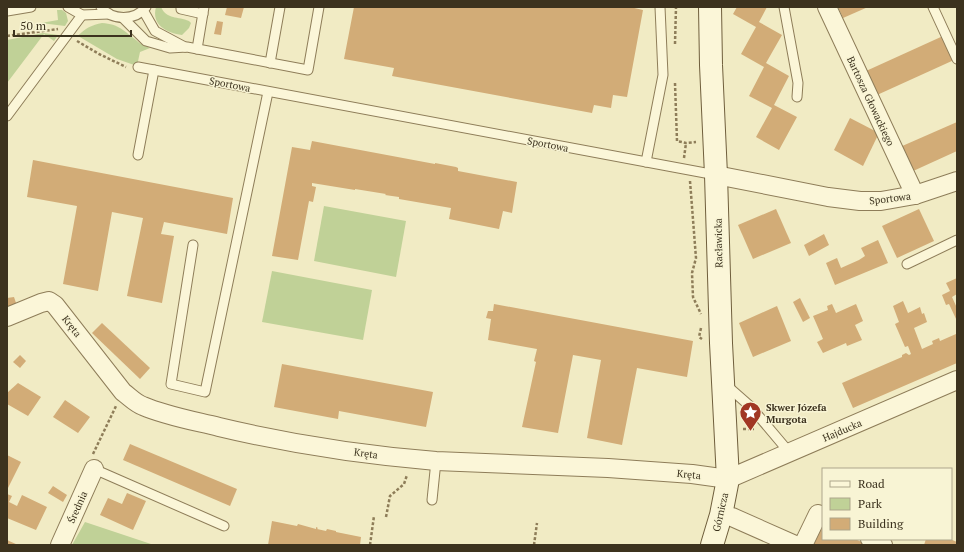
<svg xmlns="http://www.w3.org/2000/svg" width="964" height="552" font-family="'PT Serif',serif">
  <style>
    .green { fill: #c0d197 }
    .building { fill: #d2ac77 }
    .lines { fill: none; stroke-linecap: round; stroke-linejoin: round }
    .lane-casing { stroke: #8e7d59; stroke-width: 11 }
    .street-casing { stroke: #8e7d59; stroke-width: 20 }
    .secondary-casing { stroke: #6f5e3c; stroke-width: 24 }
    .path { stroke: #8e7d59; stroke-width: 2.5; stroke-dasharray: 3 2; stroke-linecap: butt }
    .lane { stroke: #fbf6d8; stroke-width: 9 }
    .street { stroke: #fbf6d8; stroke-width: 18 }
    .secondary { stroke: #fbf6d8; stroke-width: 22 }
    .labels { text-anchor: middle; stroke-width: 3; stroke-linejoin: round; paint-order: stroke }
    .street-label { font-size: 10px; fill: #3c321e; stroke: #f8f4d4 }
    .poi-label { font-size: 10px; font-weight: bold; fill: #3c321e; stroke: #f8f4d4; text-anchor: start }
  </style>
  <rect width="100%" height="100%" fill="#f1ebc4"/>
  <g class="green">
    <path d="M 156,7 L 161,7 C 167,20 178,16 189,21 L 191,23 L 189,28 L 182,35 C 167,33 151,25 156,7 Z"/>
    <polygon points="57,10 62,10 66,13 68,21 65,26 41,23 58,20"/>
    <path d="M 102,23 C 119,24 124,31 136,40 C 140,44 145,46 150,48 L 140,52 L 137,66 L 117,59 L 78,36 C 85,28 92,25 102,23 Z"/>
    <polygon points="43,33 58,35 54,41 44,34 7,83 7,40"/>
    <polygon points="324,206 406,221 396,277 314,261"/>
    <polygon points="272,271 372,290 363,340 262,322"/>
    <polygon points="85,522 154,545 72,545"/>
  </g>
  <g class="building">
    <polygon points="227,7 244,7 241,18 225,15"/>
    <polygon points="354,7 630,7 643,10 627,97 613,95 611,108 594,105 592,113 392,76 394,68 344,59"/>
    <polygon points="737,7 767,7 759,22 782,35 766,63 789,76 774,105 797,117 779,150 756,137 772,108 749,96 764,67 741,54 756,27 733,14"/>
    <polygon points="838,7 868,7 843,18"/>
    <polygon points="217,21 223,22 221,35 214,34"/>
    <polygon points="943,36 954,60 877,95 866,71"/>
    <polygon points="850,118 879,133 863,166 834,150"/>
    <polygon points="957,122 957,151 911,172 900,147"/>
    <polygon points="312,141 435,164 435,163 456,167 458,168 458,171 517,182 512,213 503,211 499,229 449,219 451,208 399,199 399,197 385,195 386,194 355,189 355,190 312,183 312,186 316,187 313,202 309,201 298,260 272,256 292,147 310,150"/>
    <polygon points="33,160 233,198 227,234 164,222 161,234 174,236 162,303 127,296 143,218 112,212 98,291 63,284 77,206 27,197"/>
    <polygon points="776,209 791,243 753,259 738,225"/>
    <polygon points="919,209 934,241 897,258 882,226"/>
    <polygon points="824,234 829,245 809,256 804,245"/>
    <polygon points="878,240 888,263 835,285 826,263 837,258 841,268 859,260 865,256 861,248"/>
    <polygon points="957,278 957,294 952,297 957,308 957,321 949,304 946,305 942,295 950,291 946,283"/>
    <polygon points="14,297 18,309 7,312 7,298"/>
    <polygon points="800,298 810,318 803,322 793,302"/>
    <polygon points="903,301 908,313 920,307 922,314 924,313 927,322 914,328 922,349 933,344 932,341 939,338 940,341 956,334 957,363 853,408 842,383 902,357 902,355 906,353 909,355 911,354 908,346 905,347 895,324 899,322 893,306"/>
    <polygon points="494,304 693,341 687,377 637,368 622,445 587,438 601,360 573,355 558,433 522,427 536,362 534,361 537,349 488,340 491,319 486,318 488,311 493,311"/>
    <polygon points="832,304 836,313 856,304 863,321 855,325 862,340 847,346 846,343 823,353 817,342 823,339 813,316 828,310 827,306"/>
    <polygon points="777,306 791,341 753,357 739,323"/>
    <polygon points="102,323 150,368 140,379 92,333"/>
    <polygon points="20,355 26,361 20,368 13,362"/>
    <polygon points="282,364 433,392 426,427 339,411 338,419 274,407"/>
    <polygon points="18,383 41,397 28,416 7,404 7,393"/>
    <polygon points="65,400 90,417 78,433 53,417"/>
    <polygon points="130,444 237,489 230,506 123,460"/>
    <polygon points="7,455 21,462 7,490"/>
    <polygon points="53,486 67,495 63,502 48,493"/>
    <polygon points="127,493 146,501 133,530 100,515 108,498 122,504"/>
    <polygon points="7,494 12,496 9,502 17,506 22,495 47,507 36,530 7,518"/>
    <polygon points="272,521 297,526 298,524 316,529 316,527 318,528 317,529 326,531 327,529 336,531 336,532 361,537 360,545 268,545"/>
    <polygon points="823,521 823,539 855,539 868,545 811,545"/>
    <polygon points="926,539 950,539 957,542 957,545 924,545"/>
    <polygon points="7,540 18,545 7,545"/>
  </g>
  <g class="lines">
    <defs>
      <g id="lane">
        <polyline points="68,7 82,15 109,14"/>
        <path d="M 101,7 C 112,21 135,21 146,7"/>
        <polyline points="181,7 181,9 203,14"/>
        <polyline points="784,7 798,83 797,97"/>
        <polyline points="933,7 957,59"/>
        <polyline points="143,10 155,31 185,47"/>
        <polyline points="7,11 31,7"/>
        <polyline points="123,18 146,41 170,48 187,47 308,70 319,7"/>
        <polyline points="197,49 204,7"/>
        <polyline points="270,63 280,7"/>
        <polyline points="138,67 716,175"/>
        <polyline points="7,116 82,15"/>
        <polyline points="138,155 154,70"/>
        <polyline points="646,162 663,75 660,7"/>
        <polyline points="193,245 171,384 205,392 268,92"/>
        <polyline points="907,264 957,240"/>
        <polyline points="726,385 751,407 789,452"/>
        <polyline points="94,469 224,526"/>
        <polyline points="432,500 436,461"/>
      </g>
      <g id="street">
        <polyline points="827,7 915,195"/>
        <polyline points="716,175 828,197 860,201 881,201 915,195 957,181"/>
        <path d="M 7,317 L 41,303 L 49,301 L 55,305 L 123,392 C 130,397 135,403 143,406 C 166,416 195,421 219,427 C 290,444 363,455 436,461 L 608,468 L 692,474 L 728,479 L 957,380"/>
        <polyline points="721,515 732,517 795,545"/>
        <polyline points="870,539 883,545"/>
        <polyline points="60,545 94,469"/>
        <polyline points="803,545 818,514 823,516"/>
      </g>
      <polyline id="secondary" points="710,7 711,65 716,175 721,343 728,479 721,515 712,545"/>
    </defs>
    <use href="#lane" class="lane-casing"/>
    <use href="#street" class="street-casing"/>
    <use href="#secondary" class="secondary-casing"/>
    <g class="path">
      <polyline points="7,36 58,29"/>
      <polyline points="77,41 99,54 126,67"/>
      <polyline points="675,44 676,7"/>
      <polyline points="675,83 677,141 686,143 696,142"/>
      <polyline points="684,158 686,143"/>
      <polyline points="690,181 696,258 692,273 693,297 701,314"/>
      <polyline points="701,328 699,337 702,339"/>
      <polyline points="743,429 754,429"/>
      <polyline points="93,454 116,406"/>
      <polyline points="386,517 390,496 404,484 407,475"/>
      <polyline points="370,545 374,516"/>
      <polyline points="534,545 537,523"/>
    </g>
    <use href="#lane" class="lane"/>
    <use href="#street" class="street"/>
    <use href="#secondary" class="secondary"/>
  </g>
  <defs>
    <symbol id="sight-pin" viewBox="-11 -11 22 30"><path d="M0 17L-7.5 6A9.5 9.5 0 1 1 7.5 6Z" fill="#a13724" stroke="#f8f4d4"/><path d="M0-6L1.8-2.2L6-1.7L2.9 1.2L3.7 5.4L0 3.3L-3.7 5.4L-2.9 1.2L-6-1.7L-1.8-2.2Z" fill="#fff"/></symbol>
  </defs>
  <g fill-rule="evenodd">
    <use href="#sight-pin" x="738" y="400" width="25" height="34"/>
  </g>
  <g class="labels">
    <g class="street-label">
      <text transform="translate(230 84) rotate(11)" y="4">Sportowa</text>
      <text transform="translate(871 101) rotate(65)" y="4">Bartosza Głowackiego</text>
      <text transform="translate(548 144) rotate(11)" y="4">Sportowa</text>
      <text transform="translate(890 198) rotate(-7)" y="4">Sportowa</text>
      <text transform="translate(718 243) rotate(-91)" y="4">Racławicka</text>
      <text transform="translate(72 326) rotate(52)" y="4">Kręta</text>
      <text transform="translate(842 430) rotate(-23)" y="4">Hajducka</text>
      <text transform="translate(366 453) rotate(8)" y="4">Kręta</text>
      <text transform="translate(689 474) rotate(6)" y="4">Kręta</text>
      <text transform="translate(77 507) rotate(-66)" y="4">Średnia</text>
      <text transform="translate(720 512) rotate(-77)" y="4">Górnicza</text>
    </g>
    <g class="poi-label">
      <text x="766" y="411">Skwer Józefa<tspan x="766" dy="12">Murgota</tspan></text>
    </g>
  </g>
  <rect width="964" height="552" fill="none" stroke="#3c321e" stroke-width="16"/>
  <rect x="822" y="468" width="130" height="72" fill="#f8f4d4" stroke="#ada68b"/>
  <rect x="830" y="481" width="20" height="6" fill="#fbf6d8" stroke="#ada68b"/>
  <text x="858" y="488" font-size="12" fill="#3c321e">Road</text>
  <rect x="830" y="498" width="20" height="12" fill="#c0d197" stroke="#ada68b"/>
  <text x="858" y="508" font-size="12" fill="#3c321e">Park</text>
  <rect x="830" y="518" width="20" height="12" fill="#d2ac77" stroke="#ada68b"/>
  <text x="858" y="528" font-size="12" fill="#3c321e">Building</text>
  <path d="M14 30v6h117v-6" fill="none" stroke="#3c321e" stroke-width="2"/>
  <text x="20" y="30" font-size="12" fill="#3c321e" stroke="#f8f4d4" stroke-width="3" paint-order="stroke">50 m</text>
</svg>
